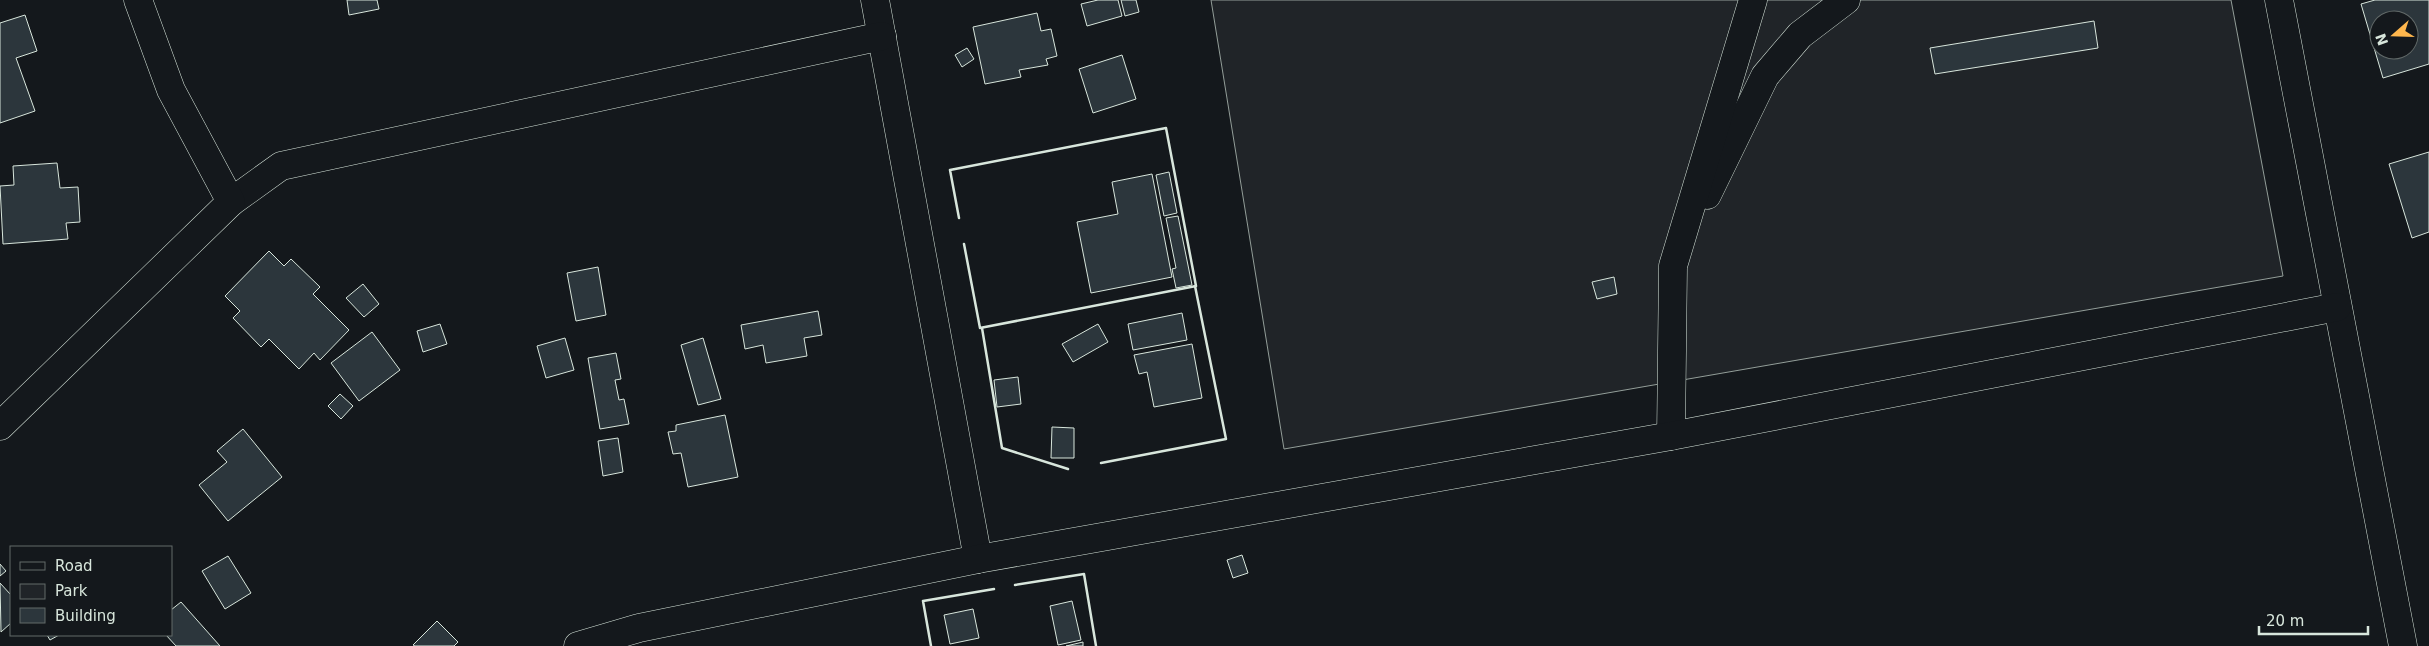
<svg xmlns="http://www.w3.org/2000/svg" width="2429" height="646" font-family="'DejaVu Sans',sans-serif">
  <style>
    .green { fill: #202428; stroke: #939e99 }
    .building { fill: #2c363c; stroke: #d8e6dc; fill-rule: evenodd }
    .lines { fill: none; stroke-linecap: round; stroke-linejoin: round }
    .minor-casing { stroke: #d8e6dc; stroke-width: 29 }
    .minor { stroke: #14181c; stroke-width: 28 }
    .wall { stroke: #d8e6dc; stroke-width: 2.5 }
  </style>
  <rect width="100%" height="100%" fill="#14181c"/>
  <polygon class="green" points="1211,0 2231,0 2283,276 1284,449"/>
  <g class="building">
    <polygon points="347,0 377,0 379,9 349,15"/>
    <polygon points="1098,0 1118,0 1122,16 1087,26 1081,4"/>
    <polygon points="1121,0 1136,0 1139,12 1125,16"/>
    <path d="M 2375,0 L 2429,0 L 2429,64 L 2383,78 L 2361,4 ZM 2379,20 L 2409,20 L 2409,50 L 2379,50 Z"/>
    <polygon points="1037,13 1041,31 1051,29 1057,56 1046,59 1048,65 1019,70 1021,77 985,84 973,27"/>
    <polygon points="25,15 37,51 16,58 35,111 0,123 0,23"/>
    <polygon points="2094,21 2098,48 1935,74 1930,48"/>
    <polygon points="967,48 974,59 962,67 955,55"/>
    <polygon points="1122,55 1136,99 1093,113 1079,69"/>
    <polygon points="2429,152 2429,232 2412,238 2389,164"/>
    <polygon points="57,163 60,188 78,187 80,222 66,223 68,239 3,244 0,186 14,185 13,166"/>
    <polygon points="1169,172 1177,213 1164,216 1156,175"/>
    <polygon points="1152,174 1172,277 1091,293 1077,222 1118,214 1112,182"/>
    <polygon points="1178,216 1192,285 1176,288 1172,269 1176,268 1166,218"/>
    <polygon points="269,251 284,266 291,259 320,287 313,294 349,330 320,360 314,353 299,369 269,339 261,347 233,318 240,311 225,296"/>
    <polygon points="598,267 606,315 576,321 567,273"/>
    <polygon points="1614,277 1617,294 1597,299 1592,282"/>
    <polygon points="363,284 379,304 364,317 346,298"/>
    <polygon points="818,311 822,335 804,338 807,356 766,363 763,345 745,349 741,325"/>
    <polygon points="1182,313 1187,340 1133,350 1128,324"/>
    <polygon points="440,324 447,344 423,352 417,331"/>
    <polygon points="1098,324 1108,342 1073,362 1062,344"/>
    <polygon points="372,332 400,370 359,401 331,363"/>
    <polygon points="565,338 574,370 546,378 537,346"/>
    <polygon points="703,338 721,399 698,405 681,345"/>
    <polygon points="1192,344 1202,398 1154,407 1147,372 1139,374 1134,355"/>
    <polygon points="616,353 621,379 615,380 619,400 624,399 629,424 600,429 588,358"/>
    <polygon points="1018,377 1021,404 997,407 994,380"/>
    <polygon points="340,394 353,406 341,419 328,406"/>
    <polygon points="725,415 738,477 688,487 681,453 673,454 668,432 676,431 676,425"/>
    <polygon points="1052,427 1074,428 1074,458 1051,458"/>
    <polygon points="243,429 282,477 228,521 199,485 227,462 217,451"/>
    <polygon points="618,438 623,472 603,476 598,441"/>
    <polygon points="1242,555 1248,573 1233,578 1227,560"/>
    <polygon points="228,556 251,593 225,609 202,571"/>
    <polygon points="0,564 6,571 0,576"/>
    <polygon points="0,583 11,595 11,623 1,632"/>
    <polygon points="1072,601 1081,640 1058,645 1050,606"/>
    <polygon points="181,602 220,646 176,646 166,635 171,635 171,610"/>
    <polygon points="973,609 979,638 950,644 944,615"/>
    <polygon points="437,621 458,642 454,646 415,646 413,645"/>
    <polygon points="47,635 59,635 50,640"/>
    <polygon points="1083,642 1083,646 1066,646"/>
  </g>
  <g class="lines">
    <defs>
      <g id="minor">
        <polyline points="875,0 978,559"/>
        <polyline points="2279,0 2403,646"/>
        <polyline points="1707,195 1765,76 1800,35 1846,0"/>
        <polyline points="231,202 281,166 882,36"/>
        <polyline points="0,426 231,202 171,90 138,0"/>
        <polyline points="1671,436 1673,266 1753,0"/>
        <polyline points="578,646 639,628 978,559 1671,436 2337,307"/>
      </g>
    </defs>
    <use href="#minor" class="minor-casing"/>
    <use href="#minor" class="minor"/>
    <g class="wall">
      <polyline points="959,218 950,170 1166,128 1196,286 980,328 964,244"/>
      <polyline points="982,328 1002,448 1068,469"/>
      <polyline points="1101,463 1226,439 1195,286"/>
      <polyline points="1015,585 1084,574 1096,646"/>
      <polyline points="931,646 923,601 994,589"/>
    </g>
  </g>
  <rect x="10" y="546" width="162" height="90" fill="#14181c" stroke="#626a69"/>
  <rect x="20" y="562" width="25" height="8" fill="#14181c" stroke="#626a69"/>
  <text x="55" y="571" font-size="15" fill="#d8e6dc">Road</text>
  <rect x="20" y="584" width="25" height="15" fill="#202428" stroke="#626a69"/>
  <text x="55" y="596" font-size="15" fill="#d8e6dc">Park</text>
  <rect x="20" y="608" width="25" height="15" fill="#2c363c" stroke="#626a69"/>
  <text x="55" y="621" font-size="15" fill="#d8e6dc">Building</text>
  <g transform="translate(2394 35) rotate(250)"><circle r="24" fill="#14181c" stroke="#626a69"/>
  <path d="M0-4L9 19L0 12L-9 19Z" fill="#ffb74d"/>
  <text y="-8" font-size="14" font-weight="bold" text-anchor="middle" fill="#d8e6dc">N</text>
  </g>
  <path d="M2259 626v8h109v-8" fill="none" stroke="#d8e6dc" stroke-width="2.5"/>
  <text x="2266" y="626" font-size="15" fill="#d8e6dc" stroke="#14181c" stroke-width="4" paint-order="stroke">20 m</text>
</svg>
